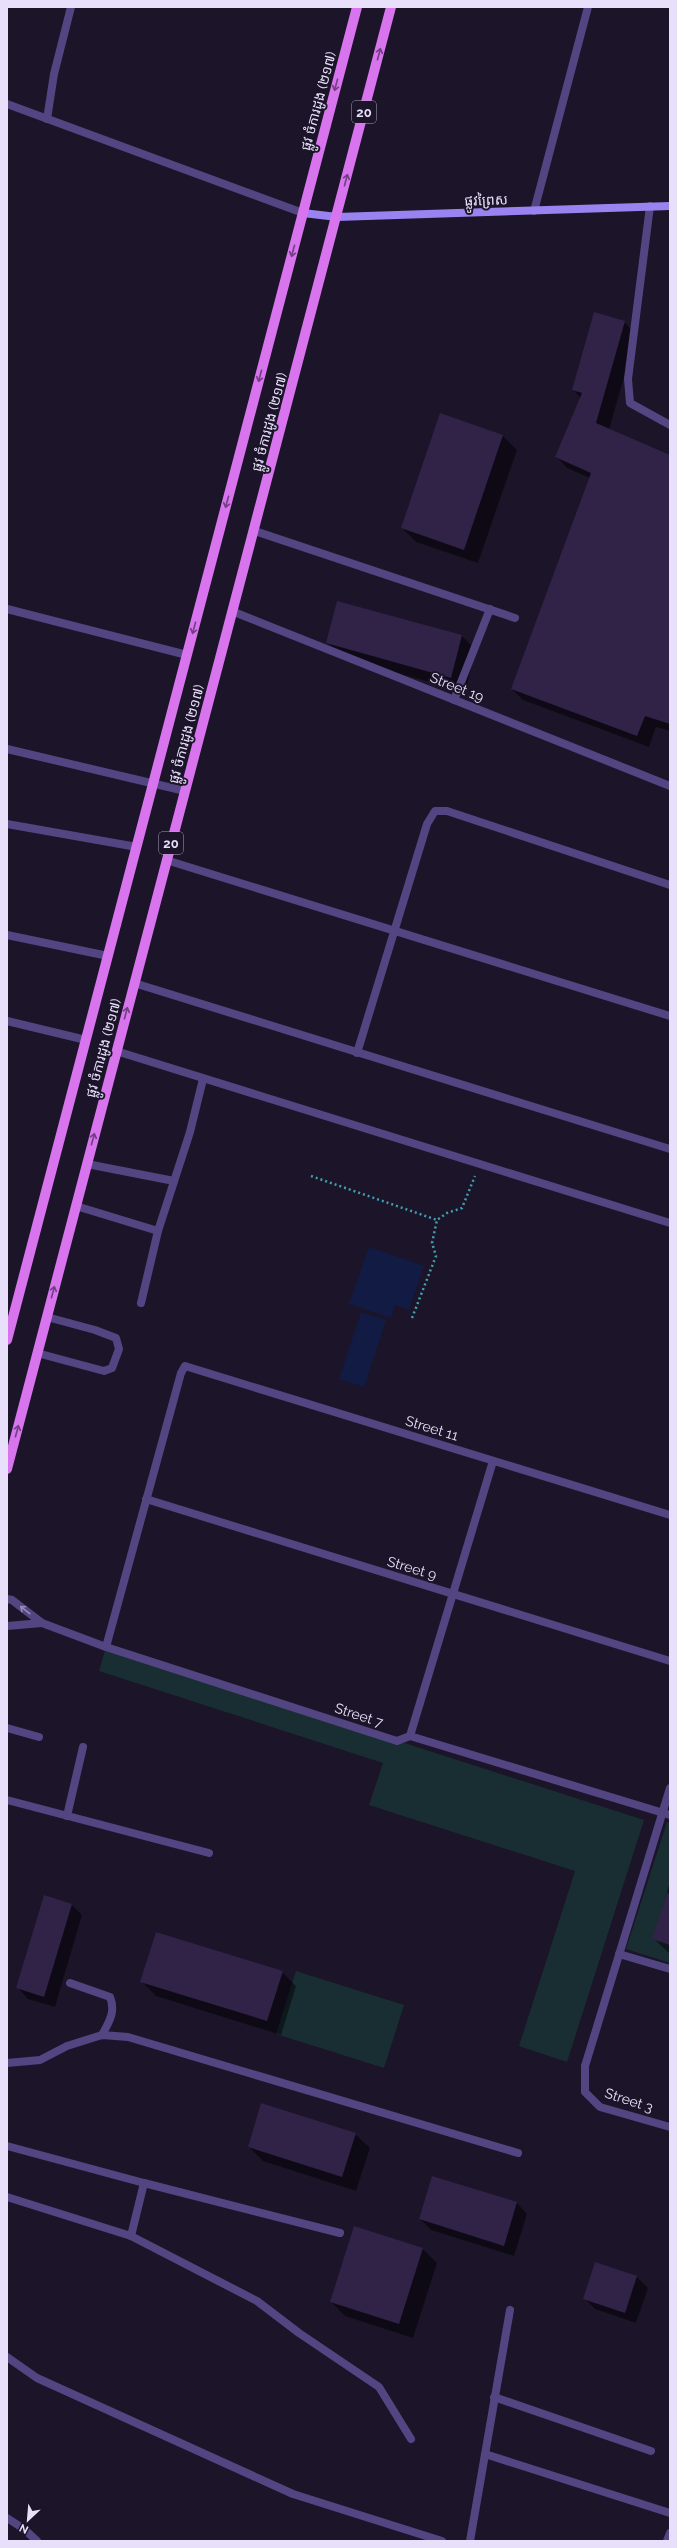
<svg xmlns="http://www.w3.org/2000/svg" width="677" height="2548" font-family="Raleway,'Noto Sans Khmer',sans-serif">
  <style>
    .green { fill: #182e32 }
    .water { fill: #121b44 }
    .shadow { fill: #0007 }
    .building { fill: #312248 }
    .lines { fill: none; stroke-linecap: round; stroke-linejoin: round }
    .path { stroke: #40a0af; stroke-width: 2.5; stroke-dasharray: 2 3; stroke-linecap: butt }
    .service { stroke: #534582; stroke-width: 8 }
    .minor { stroke: #534582; stroke-width: 8 }
    .tertiary { stroke: #534582; stroke-width: 8 }
    .secondary { stroke: #9a83f0; stroke-width: 8 }
    .primary { stroke: #d874ee; stroke-width: 10 }
    .oneway { stroke: #713f82 }
    .oneway2 { stroke: #968bb8 }
    .labels { text-anchor: middle; stroke-width: 4; stroke-linejoin: round; paint-order: stroke }
    .shield { fill: #1c1429; stroke: #aba3bc; stroke-width: 1 }
    .shield-label { font-size: 13px; font-weight: bold; fill: #e8e0fb }
    .street-label { font-size: 14px; fill: #e8e0fb; stroke: #1c1429 }
  </style>
  <rect width="100%" height="100%" fill="#1c1429"/>
  <g class="green">
    <polygon points="106,1647 644,1820 567,2062 519,2046 575,1871 369,1805 383,1763 99,1671"/>
    <polygon points="667,1822 670,1823 670,1963 626,1949"/>
    <polygon points="296,1971 404,2005 384,2068 276,2034"/>
  </g>
  <g class="water">
    <polygon points="369,1247 424,1266 409,1310 395,1305 391,1318 349,1304"/>
    <polygon points="361,1312 386,1320 364,1387 339,1379"/>
  </g>
  <g class="shadow">
    <polygon points="594,313 624,322 636,334 609,430 670,456 670,731 656,727 649,747 523,700 512,689 590,478 567,468 556,456 581,398 573,390"/>
    <polygon points="441,414 503,436 517,450 478,563 416,542 402,528"/>
    <polygon points="338,602 462,636 476,650 465,692 341,657 327,642"/>
    <polygon points="670,1881 670,1954 654,1939"/>
    <polygon points="71,1904 82,1915 55,2007 28,1999 18,1988"/>
    <polygon points="282,1972 296,1986 281,2035 156,1996 142,1982"/>
    <polygon points="355,2134 370,2148 356,2191 263,2161 249,2147"/>
    <polygon points="517,2203 527,2214 514,2256 431,2230 420,2219"/>
    <polygon points="355,2227 423,2249 437,2263 413,2338 345,2316 331,2302"/>
    <polygon points="596,2263 637,2277 648,2288 636,2323 595,2309 584,2298"/>
  </g>
  <g class="building">
    <polygon points="594,312 625,321 596,423 670,455 670,724 645,716 637,736 511,689 591,473 555,457 582,393 572,390"/>
    <polygon points="440,413 503,435 464,550 401,528"/>
    <polygon points="337,601 462,635 451,678 326,643"/>
    <polygon points="667,1893 670,1894 670,1945 652,1939"/>
    <polygon points="44,1895 72,1904 44,1997 16,1988"/>
    <polygon points="156,1932 283,1971 267,2021 140,1982"/>
    <polygon points="261,2103 356,2133 342,2177 248,2147"/>
    <polygon points="432,2176 517,2202 504,2246 419,2219"/>
    <polygon points="354,2226 423,2248 399,2324 330,2302"/>
    <polygon points="595,2262 637,2276 625,2313 583,2299"/>
  </g>
  <g class="lines">
    <g class="path">
      <polyline points="311,1176 437,1220"/>
      <polyline points="412,1318 436,1256 432,1243 437,1220 447,1213 462,1208 475,1176"/>
    </g>
    <g class="service">
      <polyline points="47,119 54,74 71,7"/>
      <polyline points="255,531 515,618"/>
      <polyline points="7,609 187,655"/>
      <polyline points="454,700 490,609"/>
      <polyline points="7,824 137,847"/>
      <polyline points="166,860 670,1016"/>
      <polyline points="7,935 108,956"/>
      <polyline points="134,983 670,1149"/>
      <polyline points="7,1021 86,1040"/>
      <polyline points="116,1051 670,1223"/>
      <polyline points="357,1053 427,824 435,811 447,811 670,885"/>
      <polyline points="87,1164 174,1181"/>
      <polyline points="76,1206 158,1231 141,1303"/>
      <polyline points="158,1231 190,1132 203,1079"/>
      <polyline points="37,1353 104,1371 112,1368 119,1349 116,1338 95,1330 47,1317"/>
      <polyline points="7,1728 39,1737"/>
      <polyline points="67,1816 83,1747"/>
      <path d="M 70,1983 L 110,1997 C 116,2012 109,2022 102,2035"/>
      <polyline points="7,2146 144,2183 131,2236"/>
      <polyline points="144,2183 340,2233"/>
      <polyline points="7,2197 131,2236 257,2301 299,2333 379,2387 411,2439"/>
    </g>
    <g class="minor">
      <polyline points="650,206 628,379 630,403 670,425"/>
      <polyline points="534,211 588,7"/>
      <polyline points="234,612 670,786"/>
      <polyline points="7,749 185,791"/>
      <polyline points="146,1499 670,1661"/>
      <polyline points="7,1599 12,1600 42,1623 106,1647 397,1741 410,1736 670,1815"/>
      <polyline points="7,1626 42,1623"/>
      <polyline points="106,1647 181,1373 185,1366 670,1515"/>
      <polyline points="410,1736 493,1461"/>
      <polyline points="670,1788 585,2066 585,2092 600,2107 670,2127"/>
      <polyline points="7,1800 209,1853"/>
      <polyline points="619,1954 670,1969"/>
      <polyline points="7,2063 40,2060 67,2046 102,2035 128,2037 518,2153"/>
      <polyline points="7,2357 37,2378 293,2494 442,2541"/>
      <polyline points="494,2397 651,2451"/>
      <polyline points="485,2454 670,2513"/>
      <polyline points="7,2518 24,2529 37,2541"/>
      <polyline points="470,2541 510,2310"/>
      <polyline points="667,2541 670,2533"/>
    </g>
    <polyline class="tertiary" points="7,104 303,213"/>
    <polyline class="secondary" points="303,213 337,217 670,206"/>
    <g class="primary">
      <polyline points="7,1340 357,7"/>
      <polyline points="7,1469 391,7"/>
    </g>
  </g>
  <defs><path id="oneway-shaft" d="M-6 0H5M1.5-3L5.5 0L1.5 3" fill="none" stroke-width="1.6" stroke-linecap="round" stroke-linejoin="round"/></defs>
  <g class="oneway">
    <use href="#oneway-shaft" transform="translate(379 54) rotate(-75)"/>
    <use href="#oneway-shaft" transform="translate(336 85) rotate(105)"/>
    <use href="#oneway-shaft" transform="translate(346 180) rotate(-75)"/>
    <use href="#oneway-shaft" transform="translate(293 251) rotate(105)"/>
    <use href="#oneway-shaft" transform="translate(260 376) rotate(105)"/>
    <use href="#oneway-shaft" transform="translate(227 502) rotate(105)"/>
    <use href="#oneway-shaft" transform="translate(194 628) rotate(105)"/>
    <use href="#oneway-shaft" transform="translate(126 1013) rotate(-75)"/>
    <use href="#oneway-shaft" transform="translate(93 1139) rotate(-75)"/>
    <use href="#oneway-shaft" transform="translate(53 1292) rotate(-75)"/>
    <use href="#oneway-shaft" transform="translate(17 1431) rotate(-75)"/>
  </g>
  <use class="oneway2" href="#oneway-shaft" transform="translate(25 1610) rotate(-142)"/>
  <g class="labels">
    <g class="shield">
      <rect x="352" y="101" width="24" height="22" rx="3"/>
      <rect x="159" y="832" width="24" height="22" rx="3"/>
    </g>
    <g class="shield-label">
      <text x="364" y="117">20</text>
      <text x="171" y="848">20</text>
    </g>
    <g class="street-label">
      <text transform="translate(318 101) rotate(-75)" y="5">ផ្លូវ ចំការដូង (២១៧)</text>
      <text transform="translate(486 200) rotate(-2)" y="5">ផ្លូវព្រៃស</text>
      <text transform="translate(269 422) rotate(-75)" y="5">ផ្លូវ ចំការដូង (២១៧)</text>
      <text transform="translate(457 687) rotate(22)" y="5">Street 19</text>
      <text transform="translate(186 734) rotate(-75)" y="5">ផ្លូវ ចំការដូង (២១៧)</text>
      <text transform="translate(103 1048) rotate(-75)" y="5">ផ្លូវ ចំការដូង (២១៧)</text>
      <text transform="translate(432 1428) rotate(17)" y="5">Street 11</text>
      <text transform="translate(412 1568) rotate(17)" y="5">Street 9</text>
      <text transform="translate(359 1715) rotate(18)" y="5">Street 7</text>
      <text transform="translate(629 2100) rotate(18)" y="5">Street 3</text>
    </g>
  </g>
  <rect width="677" height="2548" fill="none" stroke="#e8e0fb" stroke-width="16"/>
  <g transform="translate(28 2520) rotate(206)" stroke="#1c1429" stroke-width="3" paint-order="stroke">
  <path d="M0-3L7 15L0 10L-7 15Z" fill="#e8e0fb"/>
  <text y="-6" font-size="11" font-weight="bold" text-anchor="middle" fill="#e8e0fb">N</text>
  </g>
</svg>
